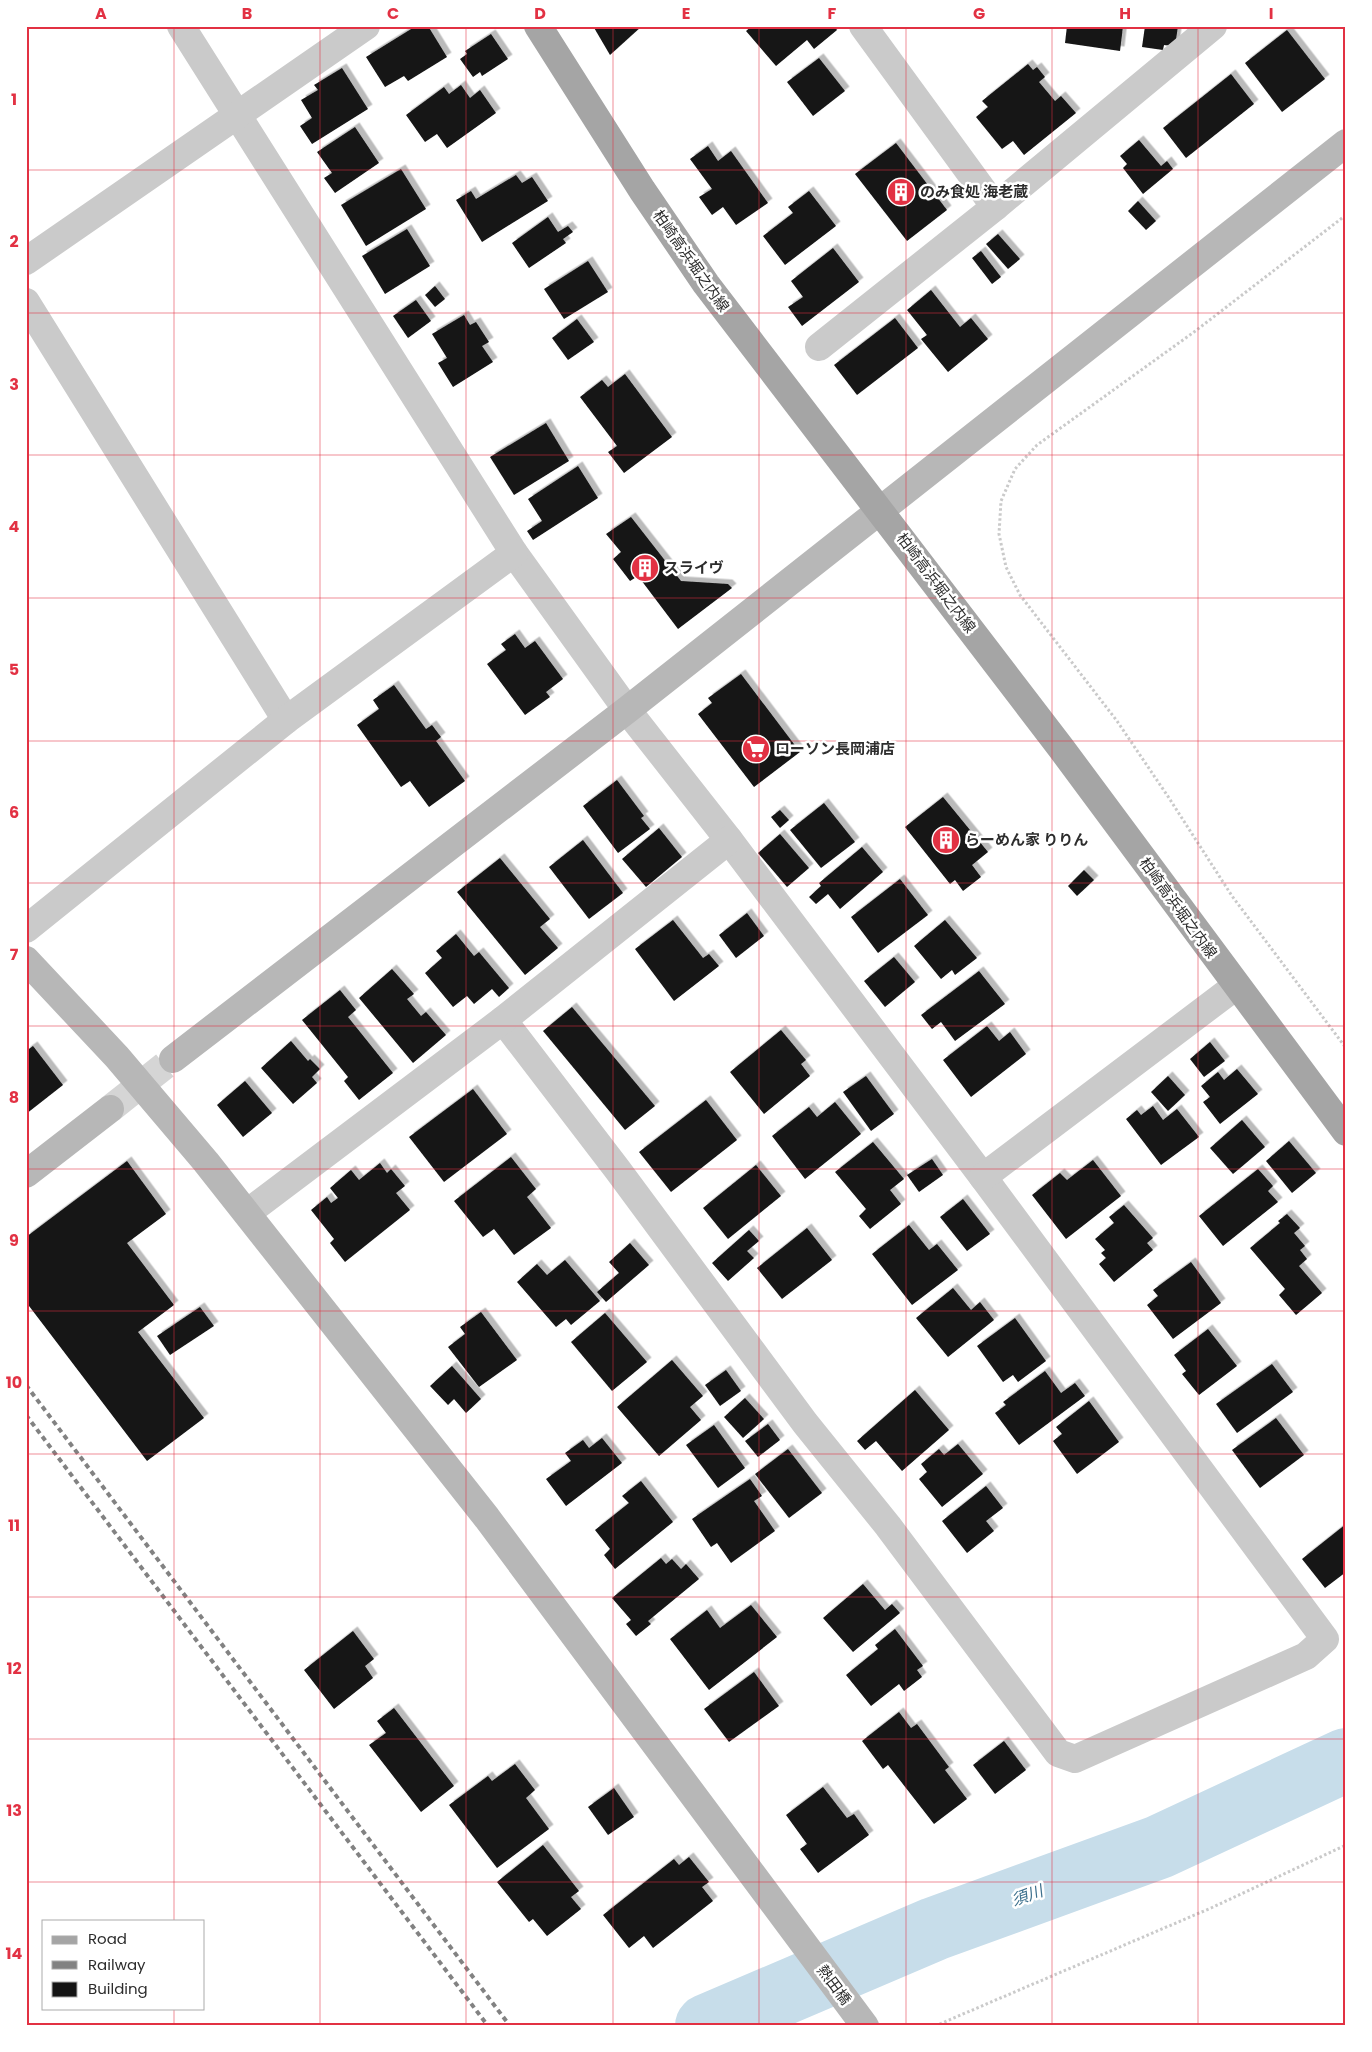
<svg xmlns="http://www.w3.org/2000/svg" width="1372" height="2052" font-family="Poppins,'Noto Sans JP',sans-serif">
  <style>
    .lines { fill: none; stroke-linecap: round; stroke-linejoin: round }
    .river { stroke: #c7ddea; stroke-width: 64 }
    .building { fill: #141414; filter: url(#shadow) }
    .secondary-tunnel { stroke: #d5d5d5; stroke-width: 28; stroke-dasharray: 28 14; stroke-linecap: butt }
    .path { stroke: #cacaca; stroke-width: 3; stroke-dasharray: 2.5 2.5; stroke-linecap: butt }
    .street { stroke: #cacaca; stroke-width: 28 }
    .secondary { stroke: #b7b7b7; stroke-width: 28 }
    .primary { stroke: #a5a5a5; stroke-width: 28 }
    .rail { stroke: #828282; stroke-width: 4; stroke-dasharray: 5 4; stroke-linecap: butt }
    .grid { fill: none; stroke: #e23143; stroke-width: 1; stroke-opacity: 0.55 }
    .labels { text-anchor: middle; stroke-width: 5; stroke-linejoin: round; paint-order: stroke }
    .poi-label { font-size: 15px; font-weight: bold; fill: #2d2d2d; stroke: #fff; text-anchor: start }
    .street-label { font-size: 15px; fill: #2d2d2d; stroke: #fff }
    .water-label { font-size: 16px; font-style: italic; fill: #3d708d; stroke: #fff }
    .neatline { fill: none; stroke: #e23143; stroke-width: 2 }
    .grid-label { font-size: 16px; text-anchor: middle; font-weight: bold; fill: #e23143 }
  </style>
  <defs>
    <filter id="shadow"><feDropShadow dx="4.5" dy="-4.5" stdDeviation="0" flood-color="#0004"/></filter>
  </defs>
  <rect width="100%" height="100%" fill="#fff"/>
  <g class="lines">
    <polyline class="river" points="707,2026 934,1929 1159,1847 1346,1760"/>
  </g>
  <g class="building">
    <polygon points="416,26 428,26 447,57 408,81 404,76 385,87 366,57"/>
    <polygon points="593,26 642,26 610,55"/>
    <polygon points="752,26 834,26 837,30 814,49 807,40 776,66 746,31"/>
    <polygon points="1067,26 1123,26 1120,51 1065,43"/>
    <polygon points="1145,26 1178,26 1175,46 1164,45 1163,50 1142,47"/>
    <polygon points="1287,30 1325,79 1282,112 1245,63"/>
    <polygon points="491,34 508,59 482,76 480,72 473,77 460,59 467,54 465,51"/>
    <polygon points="819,58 845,91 813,116 787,82"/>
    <polygon points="1028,64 1033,70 1037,67 1045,77 1039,82 1055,101 1061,96 1076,113 1024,155 1013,141 1002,149 976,117 988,107 982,101"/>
    <polygon points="342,68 368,109 312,144 300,126 312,118 301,100 318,90 314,85"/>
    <polygon points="1231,74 1254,104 1186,158 1163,128"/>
    <polygon points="461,85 470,98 480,90 496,113 447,148 437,134 425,142 406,115 444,87 449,94"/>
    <polygon points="355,127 379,163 335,193 324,178 332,173 317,152"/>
    <polygon points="1139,140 1161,166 1167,161 1173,169 1143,194 1123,168 1127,164 1120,156"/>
    <polygon points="896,143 947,210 907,241 855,174"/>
    <polygon points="708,146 718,161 731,151 768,203 736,225 723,207 712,215 699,197 712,189 690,159"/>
    <polygon points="401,169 426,209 366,246 341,205"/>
    <polygon points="516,175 522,183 532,177 548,201 482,242 456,200 471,191 476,199"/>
    <polygon points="809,191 836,226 785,265 763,236 793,213 788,207"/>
    <polygon points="1138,201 1156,221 1146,230 1128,211"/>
    <polygon points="548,217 558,232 568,226 573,232 563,239 566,243 529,268 512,243"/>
    <polygon points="407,229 430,266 385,294 362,256"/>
    <polygon points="998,234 1020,259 1008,269 986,244"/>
    <polygon points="833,248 859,282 802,326 788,307 803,297 791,281"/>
    <polygon points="981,251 1001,277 992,284 972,258"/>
    <polygon points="588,261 608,292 564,319 544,289"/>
    <polygon points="435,286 445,299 435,307 425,295"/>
    <polygon points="931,290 960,327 971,318 988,339 948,372 921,339 927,335 907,310"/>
    <polygon points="416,300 431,321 408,338 393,316"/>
    <polygon points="464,315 470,325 476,322 489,342 482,346 493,362 453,387 438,363 447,358 432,334"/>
    <polygon points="895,318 918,348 857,395 834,365"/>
    <polygon points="577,319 594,342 568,360 552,338"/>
    <polygon points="625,374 672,437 624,473 608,452 617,446 580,397 602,380 608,387"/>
    <polygon points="546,423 569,461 514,495 490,457"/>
    <polygon points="578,466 598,498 533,540 527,531 542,521 528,499"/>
    <polygon points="631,517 681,581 728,584 732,588 678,629 638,576 630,581 613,559 621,552 606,534"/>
    <polygon points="515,634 525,648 535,641 563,679 546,692 550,697 525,715 487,664 506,650 501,644"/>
    <polygon points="741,674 800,752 754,787 698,714 712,703 708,698"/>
    <polygon points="394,685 426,729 432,725 441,737 436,741 465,781 429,807 410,781 401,787 357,725 379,709 373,700"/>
    <polygon points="617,780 644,816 641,818 650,829 618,853 583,806"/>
    <polygon points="943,797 988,852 972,865 981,877 963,891 955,880 950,884 905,827"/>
    <polygon points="824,803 855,842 821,868 790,830"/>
    <polygon points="780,810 789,820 780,828 771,817"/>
    <polygon points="659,828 682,857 646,887 622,859"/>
    <polygon points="780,834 809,868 787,887 758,853"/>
    <polygon points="583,840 623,893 589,919 549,867"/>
    <polygon points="862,847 883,872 840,909 828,894 816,904 809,897 821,886 819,883"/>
    <polygon points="500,858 550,919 540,927 558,948 525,975 457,892"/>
    <polygon points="1084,870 1094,880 1077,896 1068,886"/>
    <polygon points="900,879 928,915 878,953 851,917"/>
    <polygon points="747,913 764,936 736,958 719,935"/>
    <polygon points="673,920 703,958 709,954 719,966 674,1001 635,949"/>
    <polygon points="945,920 977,958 955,975 952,970 941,979 914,946"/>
    <polygon points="456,934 474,956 479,952 509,988 499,997 492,989 474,1004 467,996 453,1007 425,973 442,958 436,951"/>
    <polygon points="894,957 915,982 885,1007 864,981"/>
    <polygon points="392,969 414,994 407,999 421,1016 426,1012 446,1035 413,1063 359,998"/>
    <polygon points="979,971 1005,1004 955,1041 941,1022 932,1029 921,1015"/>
    <polygon points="340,990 356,1010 348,1017 393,1073 359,1100 344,1081 348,1077 302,1020"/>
    <polygon points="572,1007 655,1106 625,1130 543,1031"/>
    <polygon points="987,1026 999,1041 1010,1032 1026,1054 971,1097 943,1060"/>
    <polygon points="781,1030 806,1060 801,1064 810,1076 764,1114 730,1072"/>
    <polygon points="291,1041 308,1061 310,1059 320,1069 312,1077 317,1083 293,1104 261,1068"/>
    <polygon points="1210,1042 1225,1061 1204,1077 1190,1059"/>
    <polygon points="33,1046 63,1085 26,1114 26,1051"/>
    <polygon points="1237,1069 1258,1094 1220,1124 1203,1102 1210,1097 1201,1086 1218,1072 1224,1080"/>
    <polygon points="866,1076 894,1114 871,1131 843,1092"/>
    <polygon points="1168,1076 1185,1095 1168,1111 1151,1092"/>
    <polygon points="245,1081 272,1113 243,1137 217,1105"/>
    <polygon points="473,1089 507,1134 444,1182 409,1137"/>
    <polygon points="706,1100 737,1140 671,1192 639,1152"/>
    <polygon points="835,1102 861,1134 805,1179 772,1136 809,1107 817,1117"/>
    <polygon points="1153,1106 1163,1120 1177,1109 1199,1137 1161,1165 1126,1119 1137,1110 1141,1115"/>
    <polygon points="1242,1120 1265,1147 1233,1174 1210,1148"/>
    <polygon points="1289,1141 1316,1173 1292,1193 1266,1161"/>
    <polygon points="873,1142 904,1179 890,1190 901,1204 870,1229 859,1216 866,1209 835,1172"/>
    <polygon points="511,1157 536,1189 527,1197 551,1228 514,1255 494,1229 483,1237 454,1201"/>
    <polygon points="932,1159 943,1175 919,1192 907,1175"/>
    <polygon points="1093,1160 1121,1196 1066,1239 1032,1195 1060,1173 1067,1180"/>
    <polygon points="127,1161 166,1214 127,1243 174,1305 138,1332 204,1418 147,1461 26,1302 26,1237"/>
    <polygon points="380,1163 387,1173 391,1169 405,1186 396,1193 410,1210 345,1262 330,1243 334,1239 311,1210 327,1197 331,1203 338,1198 330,1188 351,1170 359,1180"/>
    <polygon points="756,1165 781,1196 728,1239 703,1208"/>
    <polygon points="1258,1169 1273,1186 1268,1191 1278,1202 1223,1246 1199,1216"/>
    <polygon points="963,1199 990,1234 967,1251 940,1217"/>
    <polygon points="1124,1205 1153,1238 1147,1243 1153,1250 1114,1282 1099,1264 1106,1258 1101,1253 1105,1250 1095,1239 1114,1223 1109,1217"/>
    <polygon points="1287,1214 1300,1228 1294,1233 1305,1246 1300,1250 1307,1259 1299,1266 1322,1293 1296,1315 1279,1295 1285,1289 1250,1248 1280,1223 1278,1221"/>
    <polygon points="909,1225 929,1250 937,1244 958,1270 912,1305 872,1254"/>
    <polygon points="807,1228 832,1260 782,1299 757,1268"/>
    <polygon points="749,1230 759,1241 747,1251 754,1258 728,1281 712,1263"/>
    <polygon points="630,1243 649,1265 606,1302 597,1292 619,1273 609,1262"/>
    <polygon points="565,1260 600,1301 571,1325 566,1319 556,1327 517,1282 537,1264 547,1275"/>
    <polygon points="1191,1262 1221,1303 1173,1339 1147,1305 1158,1296 1153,1290"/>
    <polygon points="953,1288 971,1310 980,1302 994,1320 948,1357 916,1318"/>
    <polygon points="200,1307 214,1326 170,1355 157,1336"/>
    <polygon points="481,1312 517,1360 479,1387 448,1347 465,1334 460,1327"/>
    <polygon points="605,1313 647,1362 612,1391 571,1342"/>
    <polygon points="1015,1318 1046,1361 1018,1382 1013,1375 1003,1382 977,1346"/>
    <polygon points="1208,1329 1237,1366 1199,1395 1182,1374 1186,1371 1174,1355"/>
    <polygon points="672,1360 703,1396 690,1407 701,1420 659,1456 617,1407"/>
    <polygon points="1272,1364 1293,1392 1237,1433 1216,1404"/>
    <polygon points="452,1366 481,1399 466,1413 454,1399 448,1405 430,1386"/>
    <polygon points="726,1370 741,1391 720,1406 705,1385"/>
    <polygon points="1045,1371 1061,1393 1075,1383 1085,1396 1019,1445 995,1413 1006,1405 1003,1402"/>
    <polygon points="915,1390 949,1430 902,1471 876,1441 865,1450 857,1441"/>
    <polygon points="745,1398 764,1419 743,1438 724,1417"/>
    <polygon points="1089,1401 1119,1442 1077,1474 1053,1441 1062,1434 1056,1427"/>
    <polygon points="1276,1418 1304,1455 1260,1488 1232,1450"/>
    <polygon points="768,1424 780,1440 758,1457 745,1441"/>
    <polygon points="714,1425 745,1468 718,1488 686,1445"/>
    <polygon points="602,1438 622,1463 566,1506 546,1479 571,1461 565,1453 583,1440 589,1448"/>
    <polygon points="958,1444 983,1474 942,1507 919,1479 927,1472 921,1464 939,1449 944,1455"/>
    <polygon points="788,1449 822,1493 789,1518 755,1474"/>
    <polygon points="750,1479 762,1496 754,1501 775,1531 731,1563 717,1543 711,1547 692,1519"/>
    <polygon points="641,1481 673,1522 615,1569 604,1555 610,1549 595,1530 629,1503 622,1496"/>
    <polygon points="986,1486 1003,1508 986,1521 994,1531 967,1553 942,1521"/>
    <polygon points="1346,1524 1346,1572 1325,1588 1302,1559"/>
    <polygon points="661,1558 666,1564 672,1559 681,1569 686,1564 699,1579 648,1621 651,1624 636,1636 626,1624 631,1620 612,1598"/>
    <polygon points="863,1584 885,1610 892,1604 900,1613 853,1652 823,1618"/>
    <polygon points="751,1605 777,1637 709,1690 670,1639 707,1610 720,1628"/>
    <polygon points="895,1629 923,1666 917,1670 922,1677 904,1691 899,1684 871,1706 846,1675 878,1649 875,1645"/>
    <polygon points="353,1631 374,1659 365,1666 373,1678 334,1709 304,1670"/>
    <polygon points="754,1672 779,1706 729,1742 704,1709"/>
    <polygon points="394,1708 454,1786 421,1812 369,1745 386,1733 377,1721"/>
    <polygon points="899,1712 911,1728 917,1724 949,1767 945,1770 967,1799 934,1824 888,1765 883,1769 862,1741"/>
    <polygon points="1004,1741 1026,1770 995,1794 973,1765"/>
    <polygon points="515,1764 535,1790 526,1798 549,1829 497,1868 449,1805 488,1776 492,1781"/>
    <polygon points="823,1787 847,1818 854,1814 869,1835 818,1873 800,1849 807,1844 786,1815"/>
    <polygon points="614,1788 634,1817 608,1835 588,1807"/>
    <polygon points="543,1845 579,1891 571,1897 581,1909 547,1936 533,1919 529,1922 497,1882"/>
    <polygon points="689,1857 709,1882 702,1887 713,1901 653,1948 644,1936 629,1948 603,1915 674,1859 679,1865"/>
  </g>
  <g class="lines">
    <polyline class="secondary-tunnel" points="110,1109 173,1059"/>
    <g class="path">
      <polyline points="1346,215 1194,332 1037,445 1015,469 1001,501 999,534 1006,567 1020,595 1117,721 1169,798 1232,896 1346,1048"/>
      <polyline points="935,2026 1211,1908 1346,1845"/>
    </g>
    <g class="street">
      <polyline points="181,26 514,553 627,710 729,840 983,1177 1325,1639 1306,1656 1075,1759 1058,1753 888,1526 805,1423 617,1169 503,1020"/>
      <polyline points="863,26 995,207"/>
      <polyline points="26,261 366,26"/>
      <polyline points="26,302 286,720"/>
      <polyline points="819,347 995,207 1213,26"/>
      <polyline points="26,929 286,720 514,553"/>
      <polyline points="983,1177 1236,986"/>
      <polyline points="247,1213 503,1020 729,840"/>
    </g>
    <g class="secondary">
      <polyline points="26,960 117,1057 206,1162 487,1518 865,2026"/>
      <polyline points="173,1059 627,710 1346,143"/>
      <polyline points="26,1174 110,1109"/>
    </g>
    <polyline class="primary" points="538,26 642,190 706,284 1061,748 1346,1132"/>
    <g class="rail">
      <polyline points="26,1385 510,2026"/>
      <polyline points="26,1415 488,2026"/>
    </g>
  </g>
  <path class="grid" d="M 174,26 L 174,1921M 320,26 L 320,2026M 466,26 L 466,2026M 613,26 L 613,2026M 759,26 L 759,2026M 906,26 L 906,2026M 1052,26 L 1052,2026M 1198,26 L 1198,2026M 26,170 L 1346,170M 26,313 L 1346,313M 26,455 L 1346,455M 26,598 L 1346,598M 26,741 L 1346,741M 26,883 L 1346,883M 26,1026 L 1346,1026M 26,1169 L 1346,1169M 26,1311 L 1346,1311M 26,1454 L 1346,1454M 26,1597 L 1346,1597M 26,1739 L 1346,1739M 26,1882 L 1346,1882M 174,2008 L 174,2026"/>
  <defs>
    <symbol id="building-disc" viewBox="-11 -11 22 22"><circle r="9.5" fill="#e23143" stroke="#fff"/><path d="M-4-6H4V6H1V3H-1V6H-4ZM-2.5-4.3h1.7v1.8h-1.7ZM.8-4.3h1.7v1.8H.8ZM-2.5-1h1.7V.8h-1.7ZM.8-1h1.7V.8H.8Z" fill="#fff"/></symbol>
    <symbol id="supermarket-disc" viewBox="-11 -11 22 22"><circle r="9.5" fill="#e23143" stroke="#fff"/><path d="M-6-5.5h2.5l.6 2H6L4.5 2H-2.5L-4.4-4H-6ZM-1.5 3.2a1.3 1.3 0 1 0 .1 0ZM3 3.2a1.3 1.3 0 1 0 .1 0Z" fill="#fff"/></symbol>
  </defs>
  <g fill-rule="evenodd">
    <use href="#building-disc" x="885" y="176" width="32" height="32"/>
    <use href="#building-disc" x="629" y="552" width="32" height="32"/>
    <use href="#supermarket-disc" x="740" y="733" width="32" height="32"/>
    <use href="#building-disc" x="930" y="824" width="32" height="32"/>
  </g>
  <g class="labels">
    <g class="poi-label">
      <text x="920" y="197">のみ食処 海老蔵</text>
      <text x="664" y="573">スライヴ</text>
      <text x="775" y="754">ローソン長岡浦店</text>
      <text x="965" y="845">らーめん家 りりん</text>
    </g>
    <g class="street-label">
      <text transform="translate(691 261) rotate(55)" y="5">柏崎高浜堀之内線</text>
      <text transform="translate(936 583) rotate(53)" y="5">柏崎高浜堀之内線</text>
      <text transform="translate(1178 908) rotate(54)" y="5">柏崎高浜堀之内線</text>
      <text transform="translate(834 1985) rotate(53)" y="5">熱田橋</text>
    </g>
    <g class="water-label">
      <text transform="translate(1027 1895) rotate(-20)" y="6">須川</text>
    </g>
  </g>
  <rect width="1372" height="2052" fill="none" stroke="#ffffff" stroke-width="55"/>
  <rect x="42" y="1920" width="162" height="90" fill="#ffffff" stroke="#ababab"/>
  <rect x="52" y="1936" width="25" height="8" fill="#a5a5a5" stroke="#ababab"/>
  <text x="88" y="1944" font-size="15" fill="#2d2d2d">Road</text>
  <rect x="52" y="1961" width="25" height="8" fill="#828282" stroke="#ababab"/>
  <text x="88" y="1970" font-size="15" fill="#2d2d2d">Railway</text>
  <rect x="52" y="1982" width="25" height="15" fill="#141414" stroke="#ababab"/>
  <text x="88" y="1994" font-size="15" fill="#2d2d2d">Building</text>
  <rect x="28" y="28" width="1316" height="1996" class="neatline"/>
  <g class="grid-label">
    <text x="101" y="19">A</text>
    <text x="247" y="19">B</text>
    <text x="393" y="19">C</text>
    <text x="540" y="19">D</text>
    <text x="686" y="19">E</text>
    <text x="832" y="19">F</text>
    <text x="979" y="19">G</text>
    <text x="1125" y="19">H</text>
    <text x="1271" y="19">I</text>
    <text x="14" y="105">1</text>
    <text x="14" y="247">2</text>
    <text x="14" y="390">3</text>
    <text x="14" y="532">4</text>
    <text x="14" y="675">5</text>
    <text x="14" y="818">6</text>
    <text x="14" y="960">7</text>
    <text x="14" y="1103">8</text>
    <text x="14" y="1246">9</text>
    <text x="14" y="1388">10</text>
    <text x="14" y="1531">11</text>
    <text x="14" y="1674">12</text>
    <text x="14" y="1816">13</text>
    <text x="14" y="1959">14</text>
  </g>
</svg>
